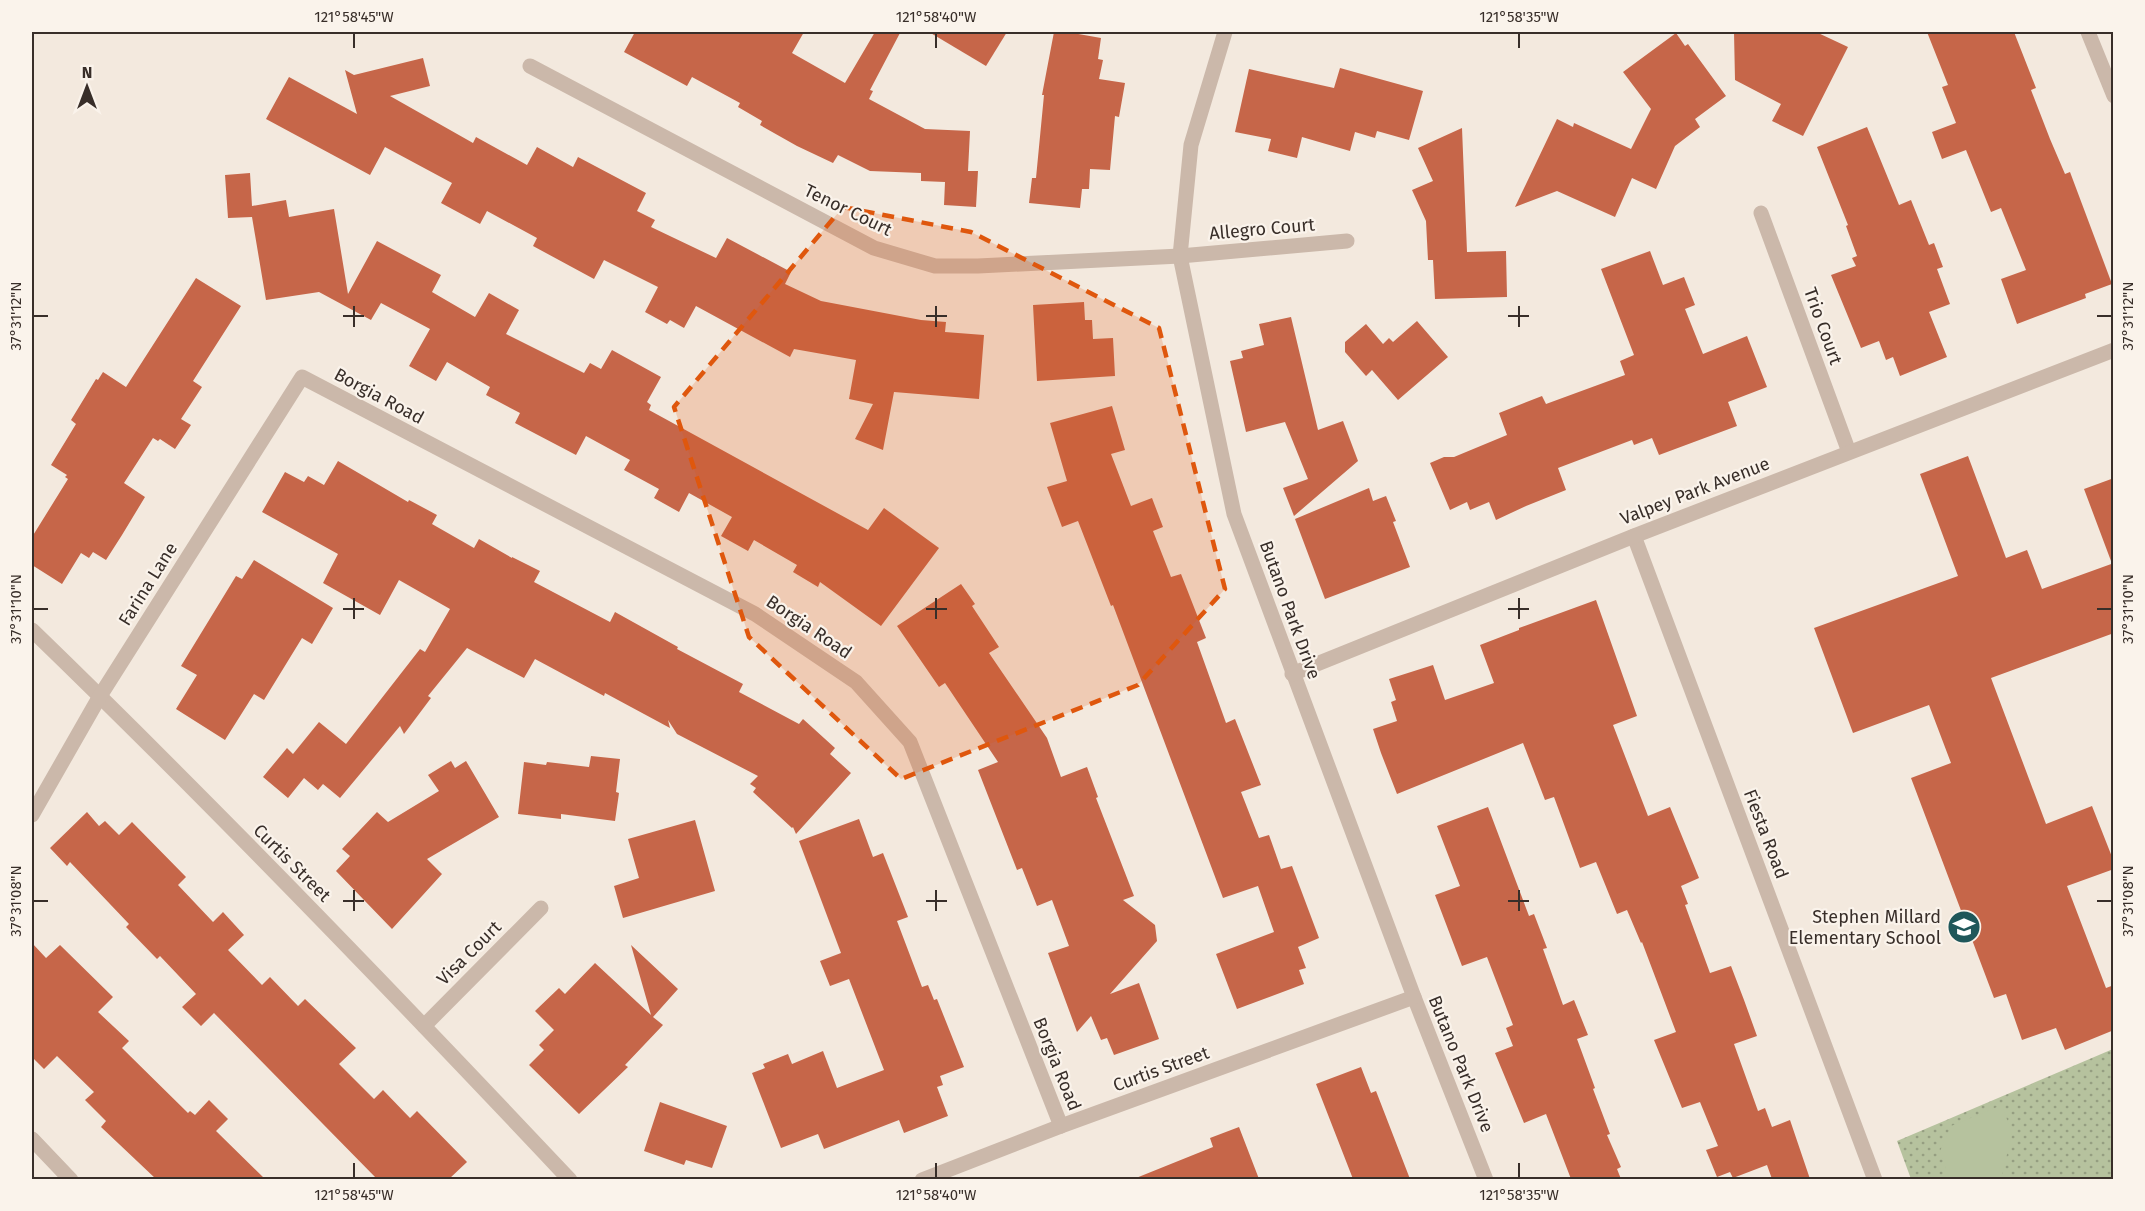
<svg xmlns="http://www.w3.org/2000/svg" width="2145" height="1211" font-family="'Fira Sans',sans-serif">
  <style>
    .grass { fill: url(#grass-dots) }
    .garden { fill: #b6c29e }
    .building { fill: #c66649 }
    .lines { fill: none; stroke-linecap: round; stroke-linejoin: round }
    .minor { stroke: #cbb8aa; stroke-width: 15 }
    .marked { fill: #df570d; fill-opacity: 0.2; stroke: #df570d; stroke-width: 4.5; stroke-dasharray: 12 8; stroke-linejoin: round }
    .ticks { fill: none; stroke: #382e29; stroke-width: 2 }
    .labels { text-anchor: middle; stroke-width: 4.5; stroke-linejoin: round; paint-order: stroke }
    .street-label { font-size: 18px; fill: #382e29; stroke: #faf3eb }
    .poi-label { font-size: 18px; fill: #382e29; stroke: #faf3eb; text-anchor: end }
    .neatline { fill: none; stroke: #382e29; stroke-width: 2 }
    .ticks-label { font-size: 15px; text-anchor: middle; fill: #382e29 }
  </style>
  <defs>
    <pattern id="grass-dots" width="8" height="8" patternUnits="userSpaceOnUse" patternTransform="scale(1.5)"><rect width="8" height="8" fill="#b6c29e"/><path d="M2 2h.1M6 6h.1" fill="none" stroke="#959e81" stroke-width="1.8" stroke-linecap="round"/></pattern>
  </defs>
  <rect width="100%" height="100%" fill="#f3e9de"/>
  <polygon class="grass" points="2113,1049 2113,1179 1911,1179 1897,1141"/>
  <polygon class="garden" points="2002,1105 2012,1134 2001,1179 1949,1179 1940,1151 1951,1126"/>
  <g class="building">
    <polygon points="635,32 804,32 792,53 845,83 875,32 897,32 900,33 870,90 873,91 869,99 925,129 970,131 968,171 978,171 976,207 944,205 945,182 921,181 921,173 870,171 838,155 833,163 797,146 760,125 762,121 738,107 740,103 692,77 687,86 624,52"/>
    <polygon points="929,32 1007,32 986,66"/>
    <polygon points="1054,32 1067,32 1101,38 1098,59 1103,60 1099,79 1125,83 1119,117 1115,116 1110,170 1090,169 1089,189 1082,189 1080,208 1029,203 1032,178 1036,178 1044,95 1042,95"/>
    <polygon points="1734,32 1816,32 1848,47 1803,136 1772,121 1781,104 1735,80"/>
    <polygon points="1927,32 2014,32 2036,88 2031,90 2050,139 2065,174 2070,172 2112,284 2085,294 2086,298 2017,324 2001,279 2026,270 2001,208 1991,212 1966,150 1942,159 1932,132 1956,123 1942,87 1948,85"/>
    <polygon points="1676,33 1685,46 1688,44 1726,96 1695,119 1700,127 1675,146 1656,189 1632,178 1615,217 1557,191 1515,207 1557,119 1573,127 1574,123 1631,149 1651,109 1623,72"/>
    <polygon points="423,58 430,86 390,96 473,143 476,137 527,165 537,147 573,167 578,157 646,193 637,211 655,220 651,227 716,258 727,238 791,272 785,284 821,301 921,320 946,322 945,332 984,335 979,399 894,392 883,450 855,439 873,404 849,399 856,360 794,349 790,357 696,306 684,328 670,320 667,324 645,312 658,287 604,260 594,279 533,246 537,238 487,211 480,224 441,203 452,183 385,147 370,175 266,119 289,77 357,114 345,70 354,75"/>
    <polygon points="1340,68 1423,91 1409,140 1377,131 1375,138 1355,132 1350,151 1302,137 1297,158 1268,151 1271,139 1235,132 1249,69 1334,88"/>
    <polygon points="1867,127 1899,205 1911,200 1929,245 1934,243 1943,267 1937,269 1950,304 1929,312 1947,357 1900,376 1893,357 1886,360 1879,341 1861,348 1831,275 1856,266 1852,258 1857,256 1846,226 1848,225 1817,147"/>
    <polygon points="1462,128 1467,252 1506,251 1507,297 1435,299 1433,260 1428,260 1426,221 1412,190 1433,181 1418,148"/>
    <polygon points="250,173 252,206 286,200 289,217 334,209 348,294 377,241 441,275 432,292 475,317 489,293 519,310 506,334 584,373 590,363 601,369 612,350 661,377 647,402 651,405 649,410 868,530 884,508 939,548 881,626 820,582 818,587 793,572 797,565 754,540 748,551 721,536 732,517 689,493 679,512 654,498 659,489 624,470 630,460 586,436 576,455 515,423 520,413 486,395 490,387 447,362 436,381 409,366 430,329 381,303 371,320 319,292 266,300 252,217 228,218 225,175"/>
    <polygon points="1650,251 1663,285 1684,277 1695,305 1685,309 1703,354 1747,336 1767,387 1728,402 1737,426 1659,455 1652,438 1634,445 1632,440 1558,468 1566,490 1526,506 1496,520 1489,502 1470,510 1467,502 1450,510 1430,463 1444,457 1454,457 1507,435 1499,413 1542,396 1546,404 1625,375 1620,361 1634,355 1601,269"/>
    <polygon points="196,278 241,306 193,381 202,387 181,419 191,425 175,449 160,439 158,441 153,438 124,483 145,497 122,535 106,560 93,552 89,558 81,553 62,584 32,565 32,537 68,479 65,477 67,475 51,465 76,424 71,420 96,379 98,380 103,372 126,387"/>
    <polygon points="1084,302 1085,320 1092,320 1093,339 1113,338 1115,376 1037,381 1033,305"/>
    <polygon points="1291,317 1318,430 1343,421 1358,461 1294,516 1283,488 1308,479 1285,422 1246,432 1230,361 1243,358 1241,351 1264,345 1259,324"/>
    <polygon points="1417,321 1448,357 1398,400 1372,370 1366,376 1345,352 1345,342 1366,324 1383,344 1389,338 1393,342"/>
    <polygon points="1112,406 1125,450 1111,454 1131,506 1152,498 1163,527 1153,531 1171,577 1181,574 1206,638 1197,642 1226,723 1235,719 1261,785 1241,792 1259,838 1269,835 1281,869 1292,866 1319,938 1298,947 1306,968 1299,970 1304,984 1237,1009 1216,954 1274,932 1258,886 1223,898 1113,605 1111,606 1078,521 1062,527 1047,487 1067,481 1050,423"/>
    <polygon points="1968,456 2006,558 2027,550 2042,589 2114,563 2114,633 1991,678 2046,824 2092,806 2114,862 2114,869 2067,886 2106,988 2114,985 2114,1030 2065,1050 2056,1028 2022,1040 2006,994 1994,998 1911,778 1951,763 1929,705 1853,733 1814,628 1958,576 1920,474"/>
    <polygon points="338,461 408,502 409,500 437,515 432,524 474,548 479,539 512,558 512,557 540,571 534,582 610,622 615,612 678,647 677,649 743,684 739,692 799,724 803,719 835,748 830,754 851,773 796,834 793,827 792,828 753,792 756,788 750,784 758,776 677,734 668,720 670,728 605,693 604,696 535,659 524,678 467,648 428,696 431,698 404,734 400,726 340,798 323,784 318,790 304,778 288,798 263,777 287,748 293,754 319,722 346,744 420,649 425,652 450,609 399,580 380,615 323,583 338,554 262,512 285,472 304,482 308,476 324,485"/>
    <polygon points="2114,478 2114,560 2111,561 2084,489"/>
    <polygon points="1369,488 1373,501 1386,496 1396,521 1393,522 1410,567 1325,599 1295,519"/>
    <polygon points="254,560 333,608 312,644 302,638 264,700 254,694 225,740 176,709 197,675 181,666 236,576 242,579"/>
    <polygon points="961,584 975,604 972,606 999,647 989,653 1047,738 1061,777 1087,767 1098,797 1096,798 1134,896 1123,900 1155,925 1157,941 1110,994 1139,983 1159,1039 1114,1055 1107,1038 1101,1040 1091,1016 1077,1032 1048,953 1069,946 1052,900 1037,906 1022,868 1017,870 978,770 998,762 945,683 939,687 897,626"/>
    <polygon points="1596,600 1637,716 1613,725 1648,816 1670,807 1699,878 1681,886 1688,904 1685,905 1710,973 1731,966 1744,1000 1757,1036 1734,1044 1758,1111 1765,1108 1772,1127 1790,1120 1810,1179 1772,1179 1767,1165 1733,1178 1730,1172 1717,1177 1706,1150 1718,1146 1700,1102 1682,1108 1654,1040 1676,1032 1642,942 1641,943 1627,910 1617,914 1596,862 1580,868 1554,797 1545,800 1523,743 1397,794 1381,753 1373,729 1397,721 1391,702 1396,700 1389,679 1433,665 1445,700 1494,683 1480,645 1519,630 1519,628"/>
    <polygon points="591,756 620,759 616,792 619,793 615,821 561,814 561,819 518,814 524,762 546,765 547,762 589,767"/>
    <polygon points="451,761 455,768 466,761 499,817 427,859 442,874 392,929 336,871 350,856 342,849 377,812 388,822 439,791 428,775"/>
    <polygon points="1488,807 1529,916 1534,914 1547,948 1543,949 1563,1005 1574,1000 1588,1035 1577,1039 1595,1088 1593,1089 1610,1134 1607,1135 1621,1167 1617,1169 1621,1179 1571,1179 1546,1114 1524,1123 1495,1053 1513,1046 1506,1028 1513,1025 1487,957 1462,966 1435,895 1460,886 1437,826"/>
    <polygon points="87,812 99,826 105,821 119,835 132,822 186,877 178,885 213,922 223,912 244,935 228,950 262,985 270,977 298,1006 305,999 356,1048 339,1064 374,1099 383,1090 410,1118 417,1111 467,1162 449,1179 377,1179 214,1013 201,1026 182,1007 196,994 160,956 157,959 126,927 129,924 70,862 67,866 50,848"/>
    <polygon points="859,819 873,857 883,853 908,917 897,921 922,987 928,985 934,1000 937,999 964,1067 940,1076 943,1085 937,1087 948,1116 904,1133 899,1120 824,1149 818,1134 781,1148 752,1073 765,1068 763,1064 788,1054 792,1064 823,1051 837,1088 884,1070 849,979 830,986 820,961 841,953 799,841"/>
    <polygon points="695,820 715,891 623,918 614,886 639,878 628,839"/>
    <polygon points="32,943 46,958 60,945 113,997 98,1012 129,1041 122,1048 188,1113 190,1111 195,1115 209,1100 228,1119 216,1131 265,1179 156,1179 101,1127 106,1121 85,1100 94,1092 57,1056 44,1069 32,1057"/>
    <polygon points="631,945 678,989 653,1017 663,1025 625,1065 628,1067 579,1114 529,1065 544,1050 539,1045 554,1030 535,1011 559,988 565,994 595,963 651,1015"/>
    <polygon points="1361,1067 1371,1093 1376,1091 1410,1179 1353,1179 1316,1084"/>
    <polygon points="660,1102 727,1126 712,1168 686,1160 684,1165 644,1151"/>
    <polygon points="1239,1127 1259,1179 1136,1179 1136,1178 1213,1147 1210,1138"/>
  </g>
  <g class="lines">
    <g class="minor">
      <polyline points="1225,32 1191,145 1180,256 1234,514 1414,997 1486,1180"/>
      <polyline points="2088,32 2114,96"/>
      <polyline points="530,66 874,248 935,266 978,266 1180,256 1347,241"/>
      <polyline points="1761,213 1849,452"/>
      <polyline points="1634,536 1875,1180"/>
      <path d="M 32,630 C 216,808 394,993 570,1180"/>
      <polyline points="1292,674 1634,536 2114,350"/>
      <polyline points="32,815 100,696 302,377 755,614 856,682 910,742 1061,1126"/>
      <polyline points="424,1026 541,908"/>
      <polyline points="32,1139 71,1180"/>
      <polyline points="922,1180 1061,1126 1414,997"/>
    </g>
  </g>
  <path class="marked" d="M 843,207 L 971,232 L 1159,328 L 1225,589 L 1138,685 L 901,779 L 749,637 L 674,407 Z"/>
  <path class="ticks" d="M 354,33 L 354,48M 936,33 L 936,48M 1519,33 L 1519,48M 354,306 L 354,327M 936,306 L 936,327M 1519,306 L 1519,327M 33,316 L 48,316M 343,316 L 364,316M 926,316 L 947,316M 1508,316 L 1529,316M 2097,316 L 2112,316M 354,598 L 354,619M 936,598 L 936,619M 1519,598 L 1519,619M 33,609 L 48,609M 343,609 L 364,609M 926,609 L 947,609M 1508,609 L 1529,609M 2097,609 L 2112,609M 354,890 L 354,911M 936,890 L 936,911M 1519,890 L 1519,911M 33,901 L 48,901M 343,901 L 364,901M 926,901 L 947,901M 1508,901 L 1529,901M 2097,901 L 2112,901M 354,1163 L 354,1178M 936,1163 L 936,1178M 1519,1163 L 1519,1178"/>
  <defs>
    <symbol id="school-disc" viewBox="-11 -11 22 22"><circle r="9.5" fill="#1f575a" stroke="#faf3eb"/><path d="M0-5L7-2L0 1L-7-2ZM-4 1L0 2.5L4 1V4Q0 6-4 4Z" fill="#fff"/></symbol>
  </defs>
  <g fill-rule="evenodd">
    <use href="#school-disc" x="1945" y="908" width="38" height="38"/>
  </g>
  <g class="labels">
    <g class="street-label">
      <text transform="translate(848 210) rotate(26)" y="6">Tenor Court</text>
      <text transform="translate(1262 229) rotate(-5)" y="6">Allegro Court</text>
      <text transform="translate(1823 326) rotate(70)" y="6">Trio Court</text>
      <text transform="translate(379 396) rotate(28)" y="6">Borgia Road</text>
      <text transform="translate(1695 491) rotate(-21)" y="6">Valpey Park Avenue</text>
      <text transform="translate(148 584) rotate(-58)" y="6">Farina Lane</text>
      <text transform="translate(1290 610) rotate(70)" y="6">Butano Park Drive</text>
      <text transform="translate(809 627) rotate(34)" y="6">Borgia Road</text>
      <text transform="translate(1766 834) rotate(69)" y="6">Fiesta Road</text>
      <text transform="translate(292 863) rotate(45)" y="6">Curtis Street</text>
      <text transform="translate(469 953) rotate(-45)" y="6">Visa Court</text>
      <text transform="translate(1057 1064) rotate(68)" y="6">Borgia Road</text>
      <text transform="translate(1461 1064) rotate(68)" y="6">Butano Park Drive</text>
      <text transform="translate(1161 1069) rotate(-20)" y="6">Curtis Street</text>
    </g>
    <g class="poi-label">
      <text x="1941" y="923">Stephen Millard<tspan x="1941" dy="21">Elementary School</tspan></text>
    </g>
  </g>
  <rect width="2145" height="1211" fill="none" stroke="#faf3eb" stroke-width="66"/>
  <g transform="translate(87 87)" stroke="#faf3eb" stroke-width="4.5" paint-order="stroke">
  <path d="M0-4.5L10 22L0 15L-10 22Z" fill="#382e29"/>
  <text y="-9" font-size="16" font-weight="bold" text-anchor="middle" fill="#382e29">N</text>
  </g>
  <rect x="33" y="33" width="2079" height="1145" class="neatline"/>
  <g class="ticks-label">
    <text x="354" y="22">121°58'45"W</text>
    <text x="936" y="22">121°58'40"W</text>
    <text x="1519" y="22">121°58'35"W</text>
    <text transform="translate(16 316) rotate(-90)" y="5">37°31'12"N</text>
    <text transform="translate(2128 316) rotate(-90)" y="5">37°31'12"N</text>
    <text transform="translate(16 609) rotate(-90)" y="5">37°31'10"N</text>
    <text transform="translate(2128 609) rotate(-90)" y="5">37°31'10"N</text>
    <text transform="translate(16 901) rotate(-90)" y="5">37°31'08"N</text>
    <text transform="translate(2128 901) rotate(-90)" y="5">37°31'08"N</text>
    <text x="354" y="1200">121°58'45"W</text>
    <text x="936" y="1200">121°58'40"W</text>
    <text x="1519" y="1200">121°58'35"W</text>
  </g>
</svg>
